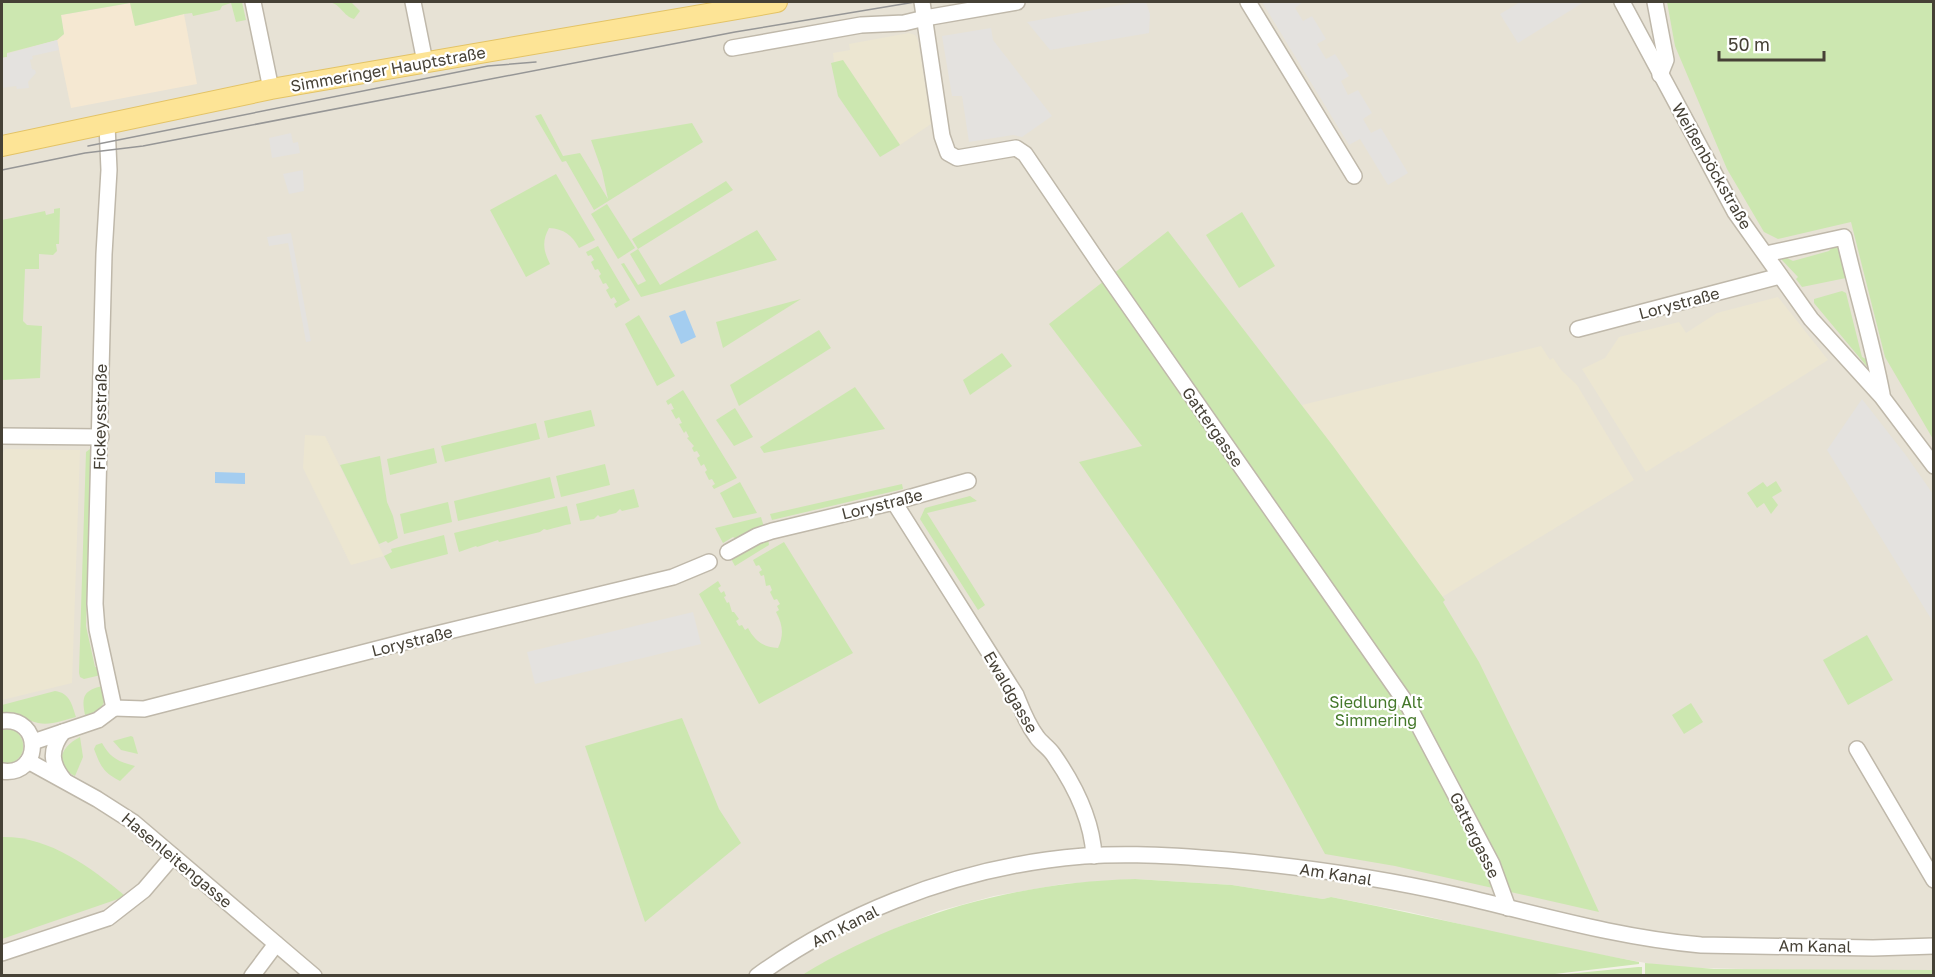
<svg xmlns="http://www.w3.org/2000/svg" width="1935" height="977" font-family="'Golos Text',sans-serif">
  <style>
    .residential { fill: #e7e2d5 }
    .commercial { fill: #f5e8d2 }
    .education { fill: #ece6d1 }
    .green { fill: #cce7b0 }
    .parking { fill: #e4e2df }
    .water { fill: #a4cdf0 }
    .lines { fill: none; stroke-linecap: round; stroke-linejoin: round }
    .minor-casing { stroke: #bfb8aa; stroke-width: 18 }
    .major-casing { stroke: #e3c366; stroke-width: 22 }
    .minor { stroke: #fff; stroke-width: 15 }
    .major { stroke: #fde496; stroke-width: 20 }
    .tram { stroke: #969696; stroke-width: 1.5 }
    .labels { text-anchor: middle; stroke-width: 4.5; stroke-linejoin: round; paint-order: stroke }
    .street-label { font-size: 16px; fill: #464136; stroke: #fff }
    .park-label { font-size: 16px; fill: #44782a; stroke: #fff }
  </style>
  <rect width="100%" height="100%" fill="#f3f0e7"/>
  <polygon class="residential" points="2,2 1933,2 1933,970 1797,970 1698,968 1657,965 1552,946 1409,912 1331,897 1323,899 1232,885 1135,879 1063,884 994,896 939,911 894,929 844,952 802,975 2,976"/>
  <polygon class="commercial" points="131,3 136,26 184,14 197,84 71,108 57,40 64,34 61,15"/>
  <g class="education">
    <polygon points="909,33 915,35 918,40 931,124 900,145 843,61 834,62 833,53 850,50 849,44"/>
    <polygon points="1778,297 1828,360 1680,453 1679,451 1646,472 1582,369 1605,358 1619,337 1679,322 1686,333 1717,313"/>
    <polygon points="1541,346 1550,360 1553,358 1562,371 1577,385 1634,480 1442,597 1302,405"/>
    <polygon points="305,435 325,436 384,556 351,565 303,468"/>
    <polygon points="5,449 80,450 72,683 2,700 2,454"/>
  </g>
  <g class="green">
    <polygon points="2,2 242,2 246,20 236,22 231,3 222,6 220,10 193,16 192,13 184,14 135,26 130,3 61,15 64,34 57,40 7,53 7,57 2,58"/>
    <path d="M 329,2 L 351,2 L 360,11 L 354,19 C 343,16 341,4 329,2 Z"/>
    <polygon points="1667,2 1933,2 1933,439 1885,357 1851,222 1778,239 1764,232 1727,169 1675,46"/>
    <polygon points="843,60 900,145 880,157 838,96 831,63"/>
    <polygon points="541,114 563,156 580,153 608,199 602,171 591,140 692,123 703,142 594,210 566,161 562,162 535,116"/>
    <path d="M 556,174 L 595,240 L 579,248 C 572,235 564,229 549,228 C 542,241 543,250 550,264 L 526,277 L 490,210 Z"/>
    <polygon points="726,181 733,190 638,249 660,285 757,230 777,260 641,297 621,264 624,263 638,285 646,281 630,254 638,249 632,239"/>
    <polygon points="607,204 635,248 618,259 591,214"/>
    <polygon points="60,208 59,244 56,244 57,251 53,255 39,254 39,269 25,269 23,321 27,325 42,326 40,378 2,380 2,220 45,211 46,215 54,213 54,209"/>
    <polygon points="1242,212 1275,266 1239,288 1206,235"/>
    <path d="M 1168,231 L 1333,446 L 1445,600 L 1443,602 L 1479,662 L 1563,833 L 1599,912 L 1395,866 L 1325,854 C 1293,795 1261,736 1225,679 C 1179,605 1128,534 1079,462 L 1142,446 L 1049,324 Z"/>
    <polygon points="1834,245 1840,246 1846,278 1802,287 1796,279 1798,277 1781,259 1785,257 1793,261 1829,251"/>
    <polygon points="598,246 630,300 616,308 614,304 617,302 614,297 611,299 606,290 609,288 606,283 603,284 599,276 601,274 598,269 595,270 591,262 594,260 591,255 588,256 586,252"/>
    <polygon points="1842,291 1846,293 1862,357 1868,360 1869,369 1814,303 1814,299"/>
    <polygon points="801,299 723,348 716,322"/>
    <polygon points="639,315 675,376 657,386 625,324"/>
    <polygon points="819,330 831,348 739,406 730,385"/>
    <polygon points="1002,353 1012,366 970,395 963,380"/>
    <polygon points="855,387 885,429 764,453 760,447"/>
    <polygon points="683,390 737,478 714,489 712,486 715,484 712,479 709,480 705,472 707,470 704,464 701,466 697,458 700,456 697,451 694,452 692,448 694,446 687,438 689,437 686,431 684,433 679,424 682,423 679,417 676,419 671,410 674,409 671,403 668,405 666,401"/>
    <polygon points="735,408 753,437 734,446 716,420"/>
    <polygon points="591,410 595,426 548,438 544,421"/>
    <polygon points="536,423 540,439 445,462 441,446"/>
    <polygon points="434,448 437,463 390,475 387,459"/>
    <polygon points="90,449 92,449 86,626 95,667 99,667 101,675 84,679 80,677 79,673 86,452"/>
    <polygon points="380,456 387,502 393,516 398,538 388,543 386,541 379,544 340,465"/>
    <polygon points="605,464 610,485 561,497 556,476"/>
    <polygon points="550,477 555,498 458,521 454,501"/>
    <polygon points="1776,481 1782,491 1772,497 1778,505 1771,514 1764,503 1757,508 1747,493 1763,482 1767,487"/>
    <polygon points="740,482 757,513 733,518 720,493"/>
    <polygon points="902,484 903,489 772,520 770,514"/>
    <polygon points="634,489 639,507 622,511 620,509 616,513 600,517 598,515 594,519 580,521 576,504"/>
    <polygon points="970,496 977,501 927,513 985,605 978,610 920,519 925,508"/>
    <polygon points="448,502 452,522 404,534 400,514"/>
    <path d="M 567,506 L 571,524 C 564,525 555,528 547,530 L 544,529 L 540,532 L 499,542 L 498,540 L 477,547 L 476,546 L 459,552 L 454,533 Z"/>
    <polygon points="761,517 764,527 738,540 733,537 723,543 715,528"/>
    <polygon points="444,535 448,554 391,569 384,556 392,552 391,549"/>
    <polygon points="768,538 769,545 735,566 730,557"/>
    <path d="M 784,542 L 853,653 L 759,704 L 699,594 L 718,581 L 721,586 L 718,588 L 721,593 L 724,591 L 726,596 L 724,597 L 727,603 L 729,602 L 732,612 L 734,612 L 739,619 L 736,621 L 739,626 L 742,625 L 745,630 L 748,628 C 755,641 763,647 778,648 C 784,635 783,625 776,612 L 779,610 L 777,606 L 780,604 L 777,599 L 774,600 L 770,592 L 772,590 L 770,585 L 766,586 L 764,575 L 761,576 L 759,572 L 762,570 L 759,565 L 756,566 L 753,560 Z"/>
    <polygon points="1867,635 1893,680 1848,705 1823,660"/>
    <path d="M 103,686 C 110,701 100,713 85,715 C 81,696 84,690 103,686 Z"/>
    <path d="M 55,691 C 70,693 72,705 76,717 C 64,720 50,726 38,723 C 24,720 16,711 2,713 L 2,705 Z"/>
    <polygon points="1691,703 1703,722 1684,734 1672,715"/>
    <polygon points="682,718 719,809 741,843 645,922 585,746"/>
    <path d="M 10,728 C 32,737 25,767 2,763 L 2,729 Z"/>
    <polygon points="131,736 133,737 138,754 121,750 113,741"/>
    <path d="M 80,737 L 83,757 L 75,776 C 51,765 62,746 80,737 Z"/>
    <path d="M 102,743 C 110,758 119,762 135,766 L 120,781 C 103,772 101,767 94,749 L 96,745 Z"/>
    <path d="M 2,837 C 49,836 90,867 124,895 L 118,899 L 2,939 Z"/>
    <path d="M 1135,879 L 1232,885 L 1323,899 L 1331,897 C 1435,917 1536,942 1639,962 L 1639,964 L 1538,976 L 802,975 C 903,914 1017,882 1135,879 Z"/>
    <polygon points="1645,963 1714,969 1933,970 1934,975 1645,976"/>
    <polygon points="1638,967 1642,967 1642,975 1557,975"/>
  </g>
  <g class="parking">
    <polygon points="1137,2 1146,2 1150,14 1149,33 1050,50 1027,22"/>
    <polygon points="1262,2 1303,2 1295,8 1303,21 1312,16 1326,39 1317,44 1326,59 1335,54 1349,76 1341,81 1348,95 1358,90 1372,113 1363,119 1371,133 1381,128 1408,173 1388,185 1360,139 1349,145"/>
    <polygon points="1520,2 1584,2 1518,43 1500,14"/>
    <polygon points="991,28 993,40 1052,116 1022,137 1013,135 969,142 962,96 952,96 942,36"/>
    <polygon points="57,40 59,50 32,56 33,59 30,60 32,69 35,70 36,73 28,82 29,88 17,89 16,86 2,88 2,58 7,57 7,54"/>
    <polygon points="291,133 293,143 298,142 300,153 272,158 269,138"/>
    <polygon points="303,170 304,191 289,194 283,174"/>
    <polygon points="291,233 311,341 306,342 288,243 269,246 267,237"/>
    <polygon points="1862,399 1905,454 1933,494 1933,622 1827,450"/>
    <polygon points="693,612 701,644 535,684 527,652"/>
  </g>
  <g class="water">
    <polygon points="685,310 696,337 681,344 669,316"/>
    <polygon points="215,472 245,473 245,484 215,483"/>
  </g>
  <g class="lines">
    <defs>
      <g id="minor">
        <polyline points="253,2 271,89"/>
        <polyline points="413,2 425,62"/>
        <polyline points="922,2 942,136 948,153 957,158 1016,148 1025,154 1101,266 1409,707 1492,864 1508,908"/>
        <polyline points="1248,2 1354,176"/>
        <polyline points="1622,2 1735,212 1811,319 1882,397 1934,466"/>
        <polyline points="1655,2 1666,60 1660,75"/>
        <polyline points="732,48 861,25 904,23 925,18 1017,2"/>
        <polyline points="107,125 109,170 104,254 95,604 97,629 114,708"/>
        <path d="M 1766,254 L 1844,237 C 1856,290 1872,341 1882,394"/>
        <polyline points="1578,329 1780,276"/>
        <polyline points="2,436 101,437"/>
        <path d="M 894,502 L 1016,695 C 1022,710 1027,724 1037,737 C 1041,743 1048,747 1053,754 C 1074,784 1092,818 1094,856"/>
        <polyline points="728,552 757,536 772,531 894,502 968,481"/>
        <polyline points="114,708 144,709 420,638 673,577 709,562"/>
        <path d="M 2,721 C 43,716 42,777 2,771"/>
        <path d="M 63,732 C 49,750 51,764 64,780"/>
        <polyline points="33,742 98,720 114,708"/>
        <polyline points="1857,749 1934,880"/>
        <polyline points="28,761 97,799 133,822 314,976"/>
        <polyline points="2,953 108,918 144,890 173,856"/>
        <polyline points="252,976 276,944"/>
        <path d="M 757,976 C 841,915 945,874 1047,860 C 1106,851 1168,855 1228,860 C 1305,867 1381,878 1456,895 C 1538,914 1618,938 1701,945 L 1873,948 L 1934,946"/>
      </g>
      <polyline id="major" points="2,146 271,89 777,2"/>
    </defs>
    <use href="#minor" class="minor-casing"/>
    <use href="#major" class="major-casing"/>
    <use href="#minor" class="minor"/>
    <use href="#major" class="major"/>
    <g class="tram">
      <polyline points="88,146 488,66 536,62"/>
      <polyline points="2,170 85,153 143,146 735,32 915,2"/>
    </g>
  </g>
  <g class="labels">
    <g class="street-label">
      <text transform="translate(388 69) rotate(-10)" y="6">Simmeringer Hauptstraße</text>
      <text transform="translate(1712 166) rotate(60)" y="6">Weißenböckstraße</text>
      <text transform="translate(1679 303) rotate(-15)" y="6">Lorystraße</text>
      <text transform="translate(100 417) rotate(-89)" y="6">Fickeysstraße</text>
      <text transform="translate(1213 427) rotate(55)" y="6">Gattergasse</text>
      <text transform="translate(882 504) rotate(-14)" y="6">Lorystraße</text>
      <text transform="translate(412 641) rotate(-14)" y="6">Lorystraße</text>
      <text transform="translate(1011 692) rotate(60)" y="6">Ewaldgasse</text>
      <text transform="translate(1475 835) rotate(64)" y="6">Gattergasse</text>
      <text transform="translate(177 860) rotate(40)" y="6">Hasenleitengasse</text>
      <text transform="translate(1336 874) rotate(9)" y="6">Am Kanal</text>
      <text transform="translate(845 926) rotate(-27)" y="6">Am Kanal</text>
      <text transform="translate(1815 946) rotate(1)" y="6">Am Kanal</text>
    </g>
    <g class="park-label">
      <text x="1376" y="708">Siedlung Alt<tspan x="1376" dy="18">Simmering</tspan></text>
    </g>
  </g>
  <rect width="1935" height="977" fill="none" stroke="#464136" stroke-width="6"/>
  <path d="M1719 51v9h105v-9" fill="none" stroke="#464136" stroke-width="3"/>
  <text x="1728" y="51" font-size="18" fill="#464136" stroke="#ffffff" stroke-width="4.5" paint-order="stroke">50 m</text>
</svg>
